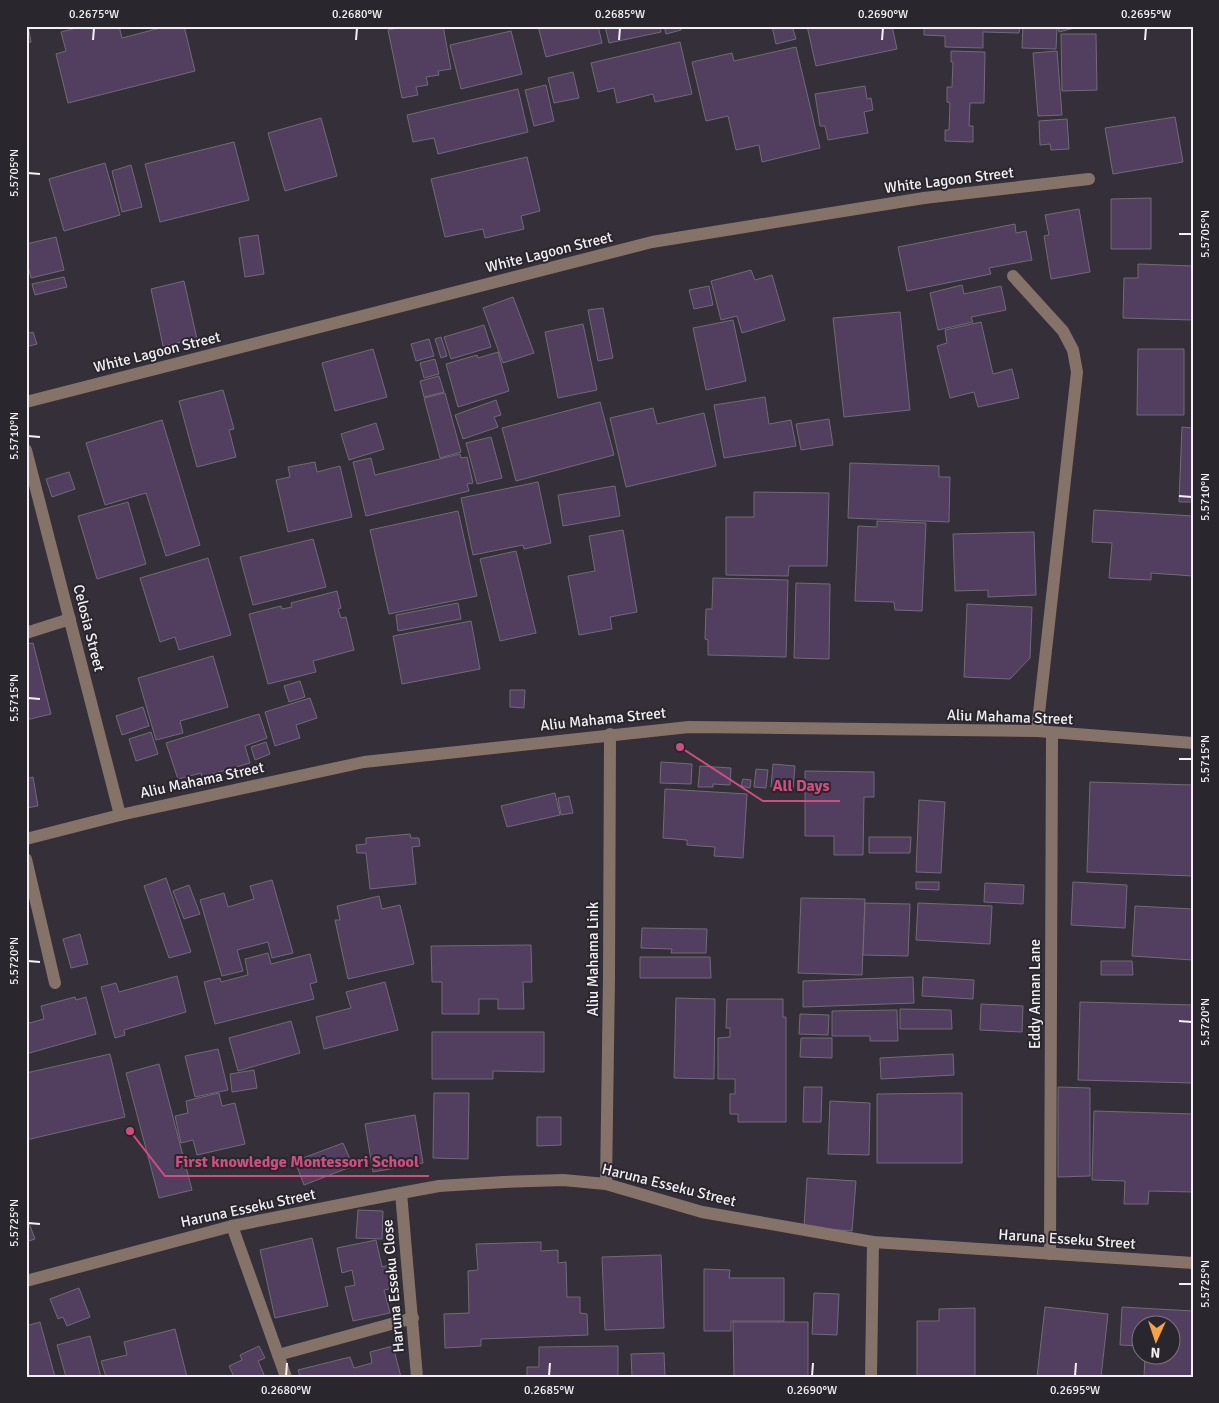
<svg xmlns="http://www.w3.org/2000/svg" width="1219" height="1403" font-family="Signika,sans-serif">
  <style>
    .building { fill: #523f60; stroke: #706b74 }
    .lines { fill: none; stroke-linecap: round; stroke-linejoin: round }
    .minor { stroke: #85736a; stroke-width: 12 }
    .ticks { fill: none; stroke: #f3f0f5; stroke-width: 2 }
    .labels { text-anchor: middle; stroke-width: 4; stroke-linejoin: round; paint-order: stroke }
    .street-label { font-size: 15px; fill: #f3f0f5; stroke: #2a262d }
    .leader { fill: none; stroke: #ce4e82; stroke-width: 2 }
    .callout-dot { fill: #ce4e82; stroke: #2a262d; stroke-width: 2 }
    .callout-label { font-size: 16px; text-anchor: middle; font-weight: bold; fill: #ce4e82; stroke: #2a262d; stroke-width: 4; stroke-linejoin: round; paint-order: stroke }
    .neatline { fill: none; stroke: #f3f0f5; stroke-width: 2 }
    .ticks-label { font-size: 12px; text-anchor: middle; fill: #f3f0f5 }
  </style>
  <rect width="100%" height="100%" fill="#342f38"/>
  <g class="building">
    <polygon points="26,26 28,26 31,42 26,43"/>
    <polygon points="84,26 119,26 122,38 168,26 184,26 195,71 68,103 56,54 66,51 61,32"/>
    <polygon points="407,26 443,26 451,69 438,71 439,75 426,77 428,85 416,87 418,95 402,98 388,30"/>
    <polygon points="538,26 598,26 602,43 546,57"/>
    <polygon points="605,26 660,26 661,32 609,43"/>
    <polygon points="664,26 680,26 681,30 666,34"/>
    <polygon points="772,26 792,26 796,39 776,44"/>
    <polygon points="807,26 892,26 897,49 816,66"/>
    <polygon points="924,26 1020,26 1019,33 983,32 983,48 945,47 945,36 924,35"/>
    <polygon points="1023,26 1057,27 1056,49 1022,48"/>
    <polygon points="1058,26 1082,26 1059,32"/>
    <polygon points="511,31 522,74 461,89 450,45"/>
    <polygon points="1061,34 1096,34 1097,90 1062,91"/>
    <polygon points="680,42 692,94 655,102 653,94 617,103 614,88 598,92 591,63"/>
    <polygon points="796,47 820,148 762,162 759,145 736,150 728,116 706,121 692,62 732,53 734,61"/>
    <polygon points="951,51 985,52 984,103 970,103 969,126 973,126 973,142 945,141 945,130 949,130 950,103 947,102 947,87 952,87 953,62 951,62"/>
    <polygon points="1057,51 1062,115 1038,116 1033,53"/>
    <polygon points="573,72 579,98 554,103 548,78"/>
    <polygon points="546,85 554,121 534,126 525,90"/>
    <polygon points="865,86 867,99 871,98 873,110 864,112 868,133 828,140 825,126 820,126 815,94"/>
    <polygon points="518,89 528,132 438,154 434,138 413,142 407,115"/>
    <polygon points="1175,117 1183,162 1113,174 1105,128"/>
    <polygon points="321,118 337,176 285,191 268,133"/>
    <polygon points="1067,119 1069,149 1051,150 1050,144 1040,145 1039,121"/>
    <polygon points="234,142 249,200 160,222 145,164"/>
    <polygon points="527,157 540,211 521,216 524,229 485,238 483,229 445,237 431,179"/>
    <polygon points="105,163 120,215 64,231 49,179"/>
    <polygon points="131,165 142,207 122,212 112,171"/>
    <polygon points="1151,198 1151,249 1111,249 1111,199"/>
    <polygon points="1079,209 1090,272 1051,279 1044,236 1049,235 1045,215"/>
    <polygon points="1015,224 1016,233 1026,231 1032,260 989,268 991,274 907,291 898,247"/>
    <polygon points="258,235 264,274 245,277 239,238"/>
    <polygon points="56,237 64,270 31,278 26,258 26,244"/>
    <polygon points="1138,264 1193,266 1193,320 1123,318 1124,278 1138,278"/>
    <polygon points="751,270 755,280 772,275 785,320 742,333 737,316 721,320 711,281"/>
    <polygon points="64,277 67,287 35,295 32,284"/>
    <polygon points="184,281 197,339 163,346 151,289"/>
    <polygon points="962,285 964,294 1001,286 1006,310 971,317 973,322 938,330 930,293"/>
    <polygon points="709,286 713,305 694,309 689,290"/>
    <polygon points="513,297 534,353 503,363 483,308"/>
    <polygon points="603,308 613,358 598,361 588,310"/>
    <polygon points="900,312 910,410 844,417 833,318"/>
    <polygon points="733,320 746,381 706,390 693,328"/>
    <polygon points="981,322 993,374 1012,369 1019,398 978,407 974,392 950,398 937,346 947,343 945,330"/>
    <polygon points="583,324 597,390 558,398 545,332"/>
    <polygon points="484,325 491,347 451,359 444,337"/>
    <polygon points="33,332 37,344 26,347 26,334"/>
    <polygon points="441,337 447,356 441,358 435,339"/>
    <polygon points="429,339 434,356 416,361 411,344"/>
    <polygon points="373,349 387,397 335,411 322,363"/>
    <polygon points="1138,349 1184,349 1184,415 1137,415"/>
    <polygon points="498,352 509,391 458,407 446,364 477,355 478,358"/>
    <polygon points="435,359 439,374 424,378 420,363"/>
    <polygon points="439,376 444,392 424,397 420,381"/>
    <polygon points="223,390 234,429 229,430 236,457 197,467 179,401"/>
    <polygon points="445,393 461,452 440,458 424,398"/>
    <polygon points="765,397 769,424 791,420 796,446 724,458 714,405"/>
    <polygon points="496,400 501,415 494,417 498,427 463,439 455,415"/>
    <polygon points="600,402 614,455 516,481 502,428"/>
    <polygon points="653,408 657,424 704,413 716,466 626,487 610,418"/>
    <polygon points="829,419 833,445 801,450 796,424"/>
    <polygon points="162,420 200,545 166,556 146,493 105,505 86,443"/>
    <polygon points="376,423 384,449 349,460 341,434"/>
    <polygon points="1182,427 1193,428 1193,502 1179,502"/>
    <polygon points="491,437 502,478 477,484 466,443"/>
    <polygon points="460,454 461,458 467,457 473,483 467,484 469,491 366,516 353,462 371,458 375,475"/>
    <polygon points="315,462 317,472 340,466 352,517 288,532 276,480 290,477 288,467"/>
    <polygon points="850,463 939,466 939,477 950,477 949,522 848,518"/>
    <polygon points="69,472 75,489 52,497 46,479"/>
    <polygon points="538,482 551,543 524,549 523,545 473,555 461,498"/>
    <polygon points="615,486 620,516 563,526 558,495"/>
    <polygon points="754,492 829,493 827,566 789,566 788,576 726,575 726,517 754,517"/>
    <polygon points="128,502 146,564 97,579 78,516"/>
    <polygon points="1094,510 1193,516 1193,576 1151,573 1151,580 1109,578 1112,543 1092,542"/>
    <polygon points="458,511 477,596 389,614 370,530"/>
    <polygon points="877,521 926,523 922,611 895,610 894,602 855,601 858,526 877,527"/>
    <polygon points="623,530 637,612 610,617 612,629 579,635 568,576 595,571 589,536"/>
    <polygon points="1034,532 1036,595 988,597 988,590 955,591 953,534"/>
    <polygon points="313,539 326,587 253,605 240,557"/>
    <polygon points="516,551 536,633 500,641 480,559"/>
    <polygon points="208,558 231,635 179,650 175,637 160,642 140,578"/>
    <polygon points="713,578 788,580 786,657 708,655 708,640 705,639 706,609 712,609"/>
    <polygon points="796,583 830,584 829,659 794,658"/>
    <polygon points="337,591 341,608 338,609 341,618 346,617 354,650 313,661 316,672 268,684 249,614 281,606 282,609 292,607 291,603"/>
    <polygon points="458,603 461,619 398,631 396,615"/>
    <polygon points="967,604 1032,607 1030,658 1010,679 964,677"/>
    <polygon points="471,621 480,669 402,684 393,636"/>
    <polygon points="33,643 51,714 26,720 26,644"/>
    <polygon points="213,656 228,707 180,721 183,733 156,740 138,678"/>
    <polygon points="300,681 305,697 289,702 284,686"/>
    <polygon points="510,690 525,690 524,708 510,707"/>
    <polygon points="310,698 317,718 296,725 300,738 275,746 265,712"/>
    <polygon points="143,707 149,726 122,735 116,716"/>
    <polygon points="259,714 267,738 245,746 250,763 202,777 201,773 178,779 166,743"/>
    <polygon points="151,732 158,754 136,761 129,739"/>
    <polygon points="266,742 270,754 255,760 251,747"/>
    <polygon points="661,762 692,764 691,784 660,783"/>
    <polygon points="773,764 795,766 793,789 771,787"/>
    <polygon points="700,766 731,768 730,785 713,784 713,787 698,787"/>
    <polygon points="756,769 768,770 766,788 754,787"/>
    <polygon points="805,771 874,772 874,797 864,797 863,855 834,855 834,836 805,836"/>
    <polygon points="33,777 38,806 26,808 26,779"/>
    <polygon points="743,779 751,780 750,788 741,786"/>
    <polygon points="1090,782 1193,785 1193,876 1087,872"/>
    <polygon points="665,789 747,794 743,858 714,856 715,847 687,845 687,840 663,838"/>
    <polygon points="555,793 560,815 507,827 501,806"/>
    <polygon points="569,796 573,813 561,815 558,798"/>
    <polygon points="919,800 945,802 941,873 916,872"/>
    <polygon points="410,834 411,838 419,838 420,846 412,847 416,884 370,889 366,853 357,853 356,845 366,844 366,838"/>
    <polygon points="869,837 911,837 910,853 869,853"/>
    <polygon points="166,878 191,952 169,958 144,886"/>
    <polygon points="272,880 293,953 272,958 268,942 237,950 243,971 222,976 200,900 224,893 228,907 254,899 250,886"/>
    <polygon points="916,882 939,882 939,890 916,889"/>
    <polygon points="1073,882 1127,885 1125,928 1071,925"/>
    <polygon points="985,883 1024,885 1023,904 984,902"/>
    <polygon points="189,885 200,914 184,919 173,891"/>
    <polygon points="379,896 382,909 400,905 414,964 348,979 335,920 340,920 337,906"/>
    <polygon points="801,898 865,899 862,975 798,973"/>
    <polygon points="865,903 910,904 908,956 863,955"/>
    <polygon points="918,903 992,906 990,944 916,940"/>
    <polygon points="1135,906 1193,909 1193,960 1132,956"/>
    <polygon points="642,928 707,929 706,953 671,953 672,949 641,948"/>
    <polygon points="80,934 88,964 71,968 63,939"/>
    <polygon points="531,945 532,982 523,982 524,1009 498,1009 498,999 479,999 479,1014 442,1014 442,982 432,982 431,946"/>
    <polygon points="268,953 271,964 310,954 317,982 310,984 314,999 215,1024 204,982 220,978 221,982 248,975 245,959"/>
    <polygon points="640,957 710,957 711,978 640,978"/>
    <polygon points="1101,961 1132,961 1133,975 1101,975"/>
    <polygon points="177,976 186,1012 124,1030 125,1035 115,1038 101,987 116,983 119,992"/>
    <polygon points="913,977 914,1003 803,1007 803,981"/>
    <polygon points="923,977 974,980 973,999 922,996"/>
    <polygon points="385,982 398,1030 324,1049 316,1017 351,1008 346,992"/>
    <polygon points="75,997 76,1000 86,997 96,1034 26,1054 26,1024 44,1019 41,1006"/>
    <polygon points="676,998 715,999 714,1079 674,1078"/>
    <polygon points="727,999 783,999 783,1017 786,1017 786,1122 738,1122 738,1114 730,1114 730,1094 735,1094 735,1079 718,1079 718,1038 730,1037 730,1028 726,1028"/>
    <polygon points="1080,1002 1193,1005 1193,1083 1078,1080"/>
    <polygon points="981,1004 1023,1006 1022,1032 980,1030"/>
    <polygon points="900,1009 951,1010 952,1029 900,1029"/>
    <polygon points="897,1010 898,1041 870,1041 870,1036 832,1036 832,1011"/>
    <polygon points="800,1014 829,1015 828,1035 799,1034"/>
    <polygon points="291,1021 300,1053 238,1071 229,1038"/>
    <polygon points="432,1032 544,1032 544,1072 493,1071 493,1079 432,1079"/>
    <polygon points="801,1038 832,1038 832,1058 800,1057"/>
    <polygon points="218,1049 228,1090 195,1097 185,1056"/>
    <polygon points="110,1054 125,1117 26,1140 26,1073"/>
    <polygon points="953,1054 954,1075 881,1079 880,1058"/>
    <polygon points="159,1064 192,1190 159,1198 126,1073"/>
    <polygon points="254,1070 257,1088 232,1092 230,1074"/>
    <polygon points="804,1087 822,1087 821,1122 803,1122"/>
    <polygon points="1058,1087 1090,1088 1090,1176 1058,1177"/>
    <polygon points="219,1093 222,1106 235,1103 245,1144 197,1155 193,1140 181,1143 175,1116 188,1113 186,1101"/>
    <polygon points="434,1093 469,1093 468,1159 433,1158"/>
    <polygon points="962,1093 962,1163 877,1163 877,1094"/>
    <polygon points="830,1101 870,1103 869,1155 828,1154"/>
    <polygon points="1094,1111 1193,1114 1193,1192 1149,1191 1148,1204 1124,1204 1125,1181 1092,1180"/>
    <polygon points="415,1115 423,1163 373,1172 365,1124"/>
    <polygon points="537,1117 561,1117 561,1145 537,1146"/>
    <polygon points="343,1143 353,1166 304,1185 295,1161"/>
    <polygon points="807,1178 856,1181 852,1231 804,1227"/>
    <polygon points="358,1210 383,1211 382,1239 356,1238"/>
    <polygon points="26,1215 35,1239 26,1242"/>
    <polygon points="312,1238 328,1306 275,1318 260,1250"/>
    <polygon points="376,1240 382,1267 389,1265 395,1288 384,1290 390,1313 353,1321 345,1287 355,1285 352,1270 342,1273 337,1248"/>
    <polygon points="541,1242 541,1251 558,1250 558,1263 566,1262 567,1297 580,1297 580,1313 587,1314 588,1335 481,1339 481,1346 445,1348 444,1314 469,1313 468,1271 478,1270 476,1244"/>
    <polygon points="661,1255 664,1328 605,1330 602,1257"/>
    <polygon points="704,1269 730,1270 729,1278 784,1278 784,1321 731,1321 731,1331 704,1331"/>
    <polygon points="79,1288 90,1317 67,1326 63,1317 58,1319 50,1299"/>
    <polygon points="814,1293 839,1294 837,1335 812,1334"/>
    <polygon points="1045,1307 1108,1314 1101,1377 1037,1377"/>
    <polygon points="1122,1307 1193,1311 1193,1377 1144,1377 1145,1356 1172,1356 1172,1326 1142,1326 1142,1346 1120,1345"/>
    <polygon points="975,1308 975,1377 917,1377 917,1321 939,1321 939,1309"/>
    <polygon points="40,1322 55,1377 26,1377 26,1326"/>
    <polygon points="733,1322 808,1322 808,1377 734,1377"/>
    <polygon points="175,1329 187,1377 106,1377 101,1361 127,1355 124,1342"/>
    <polygon points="90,1336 101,1377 66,1377 57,1345"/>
    <polygon points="259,1346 265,1358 258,1361 265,1377 234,1377 229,1366 242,1360 240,1355"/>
    <polygon points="393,1346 401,1377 300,1377 298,1370 350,1357 354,1368 372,1363 370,1352"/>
    <polygon points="618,1346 618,1377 527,1377 527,1367 539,1367 539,1347"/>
    <polygon points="664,1353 665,1377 632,1377 631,1354"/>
  </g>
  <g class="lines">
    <g class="minor">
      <polyline points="1013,276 1063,331 1073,350 1077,372 1037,731"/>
      <polyline points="26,402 652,242 924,198 1089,179"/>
      <polyline points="26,450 120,815"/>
      <polyline points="26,633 70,619"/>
      <polyline points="26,839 120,815 364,762 689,727 1037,731 1193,743"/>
      <polyline points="26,859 55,983"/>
      <polyline points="606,1184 609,978 610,734"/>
      <polyline points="401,1193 417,1377"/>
      <polyline points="232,1226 286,1377"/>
      <polyline points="1050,1254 1052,733"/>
      <polyline points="26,1281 232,1226 401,1193 439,1186 504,1182 563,1180 606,1184 702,1212 873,1242 1193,1263"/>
      <polyline points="278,1355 413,1318"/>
      <polyline points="871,1377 873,1242"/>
    </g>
  </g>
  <path class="ticks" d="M 93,40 L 94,28M 356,40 L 357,28M 619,40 L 620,28M 882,40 L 883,28M 1145,40 L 1146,28M 28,173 L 40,174M 1179,234 L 1192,234M 28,436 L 40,437M 1179,496 L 1192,497M 28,698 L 40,699M 1179,759 L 1192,759M 28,961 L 40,962M 1179,1021 L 1192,1022M 28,1223 L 40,1224M 1179,1284 L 1192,1284M 286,1376 L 287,1363M 549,1376 L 550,1363M 812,1376 L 813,1363M 1075,1376 L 1076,1363"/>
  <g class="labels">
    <g class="street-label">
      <text transform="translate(949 180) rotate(-7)" y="5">White Lagoon Street</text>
      <text transform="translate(549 252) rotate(-14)" y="5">White Lagoon Street</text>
      <text transform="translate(157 352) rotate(-14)" y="5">White Lagoon Street</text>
      <text transform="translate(89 628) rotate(76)" y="5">Celosia Street</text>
      <text transform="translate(1010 717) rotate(2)" y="5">Aliu Mahama Street</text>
      <text transform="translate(603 719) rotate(-6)" y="5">Aliu Mahama Street</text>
      <text transform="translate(202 780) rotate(-12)" y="5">Aliu Mahama Street</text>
      <text transform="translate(593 959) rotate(-90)" y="5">Aliu Mahama Link</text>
      <text transform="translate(1035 994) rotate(-90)" y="5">Eddy Annan Lane</text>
      <text transform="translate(669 1185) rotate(14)" y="5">Haruna Esseku Street</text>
      <text transform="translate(248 1208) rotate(-12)" y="5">Haruna Esseku Street</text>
      <text transform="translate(1067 1239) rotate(4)" y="5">Haruna Esseku Street</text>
      <text transform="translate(393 1286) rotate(-95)" y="5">Haruna Esseku Close</text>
    </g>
  </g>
  <path class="leader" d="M680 747L763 801H840M130 1131L165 1176H429"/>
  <g class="callout-dot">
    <circle cx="680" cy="747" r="5"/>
    <circle cx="130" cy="1131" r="5"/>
  </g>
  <g class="callout-label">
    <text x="801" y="791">All Days</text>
    <text x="297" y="1167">First knowledge Montessori School</text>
  </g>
  <rect width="1219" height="1403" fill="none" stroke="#2a262d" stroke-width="55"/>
  <g transform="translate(1156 1340) rotate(183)"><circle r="24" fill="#2a262d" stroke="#7a777d"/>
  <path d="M0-4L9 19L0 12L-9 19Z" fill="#f5a345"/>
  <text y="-8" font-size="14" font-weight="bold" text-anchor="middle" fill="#f3f0f5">N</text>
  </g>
  <rect x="28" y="28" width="1164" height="1348" class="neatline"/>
  <g class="ticks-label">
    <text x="94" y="18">0.2675°W</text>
    <text x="357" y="18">0.2680°W</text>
    <text x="620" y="18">0.2685°W</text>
    <text x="883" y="18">0.2690°W</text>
    <text x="1146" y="18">0.2695°W</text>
    <text transform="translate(14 173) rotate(-90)" y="4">5.5705°N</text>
    <text transform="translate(1205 234) rotate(-90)" y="4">5.5705°N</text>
    <text transform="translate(14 436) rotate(-90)" y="4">5.5710°N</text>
    <text transform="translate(1205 497) rotate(-90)" y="4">5.5710°N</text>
    <text transform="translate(14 698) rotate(-90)" y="4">5.5715°N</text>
    <text transform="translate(1205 759) rotate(-90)" y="4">5.5715°N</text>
    <text transform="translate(14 961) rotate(-90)" y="4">5.5720°N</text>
    <text transform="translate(1205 1022) rotate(-90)" y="4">5.5720°N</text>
    <text transform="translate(14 1223) rotate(-90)" y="4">5.5725°N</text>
    <text transform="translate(1205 1284) rotate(-90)" y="4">5.5725°N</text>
    <text x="286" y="1394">0.2680°W</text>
    <text x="549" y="1394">0.2685°W</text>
    <text x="812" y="1394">0.2690°W</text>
    <text x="1075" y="1394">0.2695°W</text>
  </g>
</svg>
